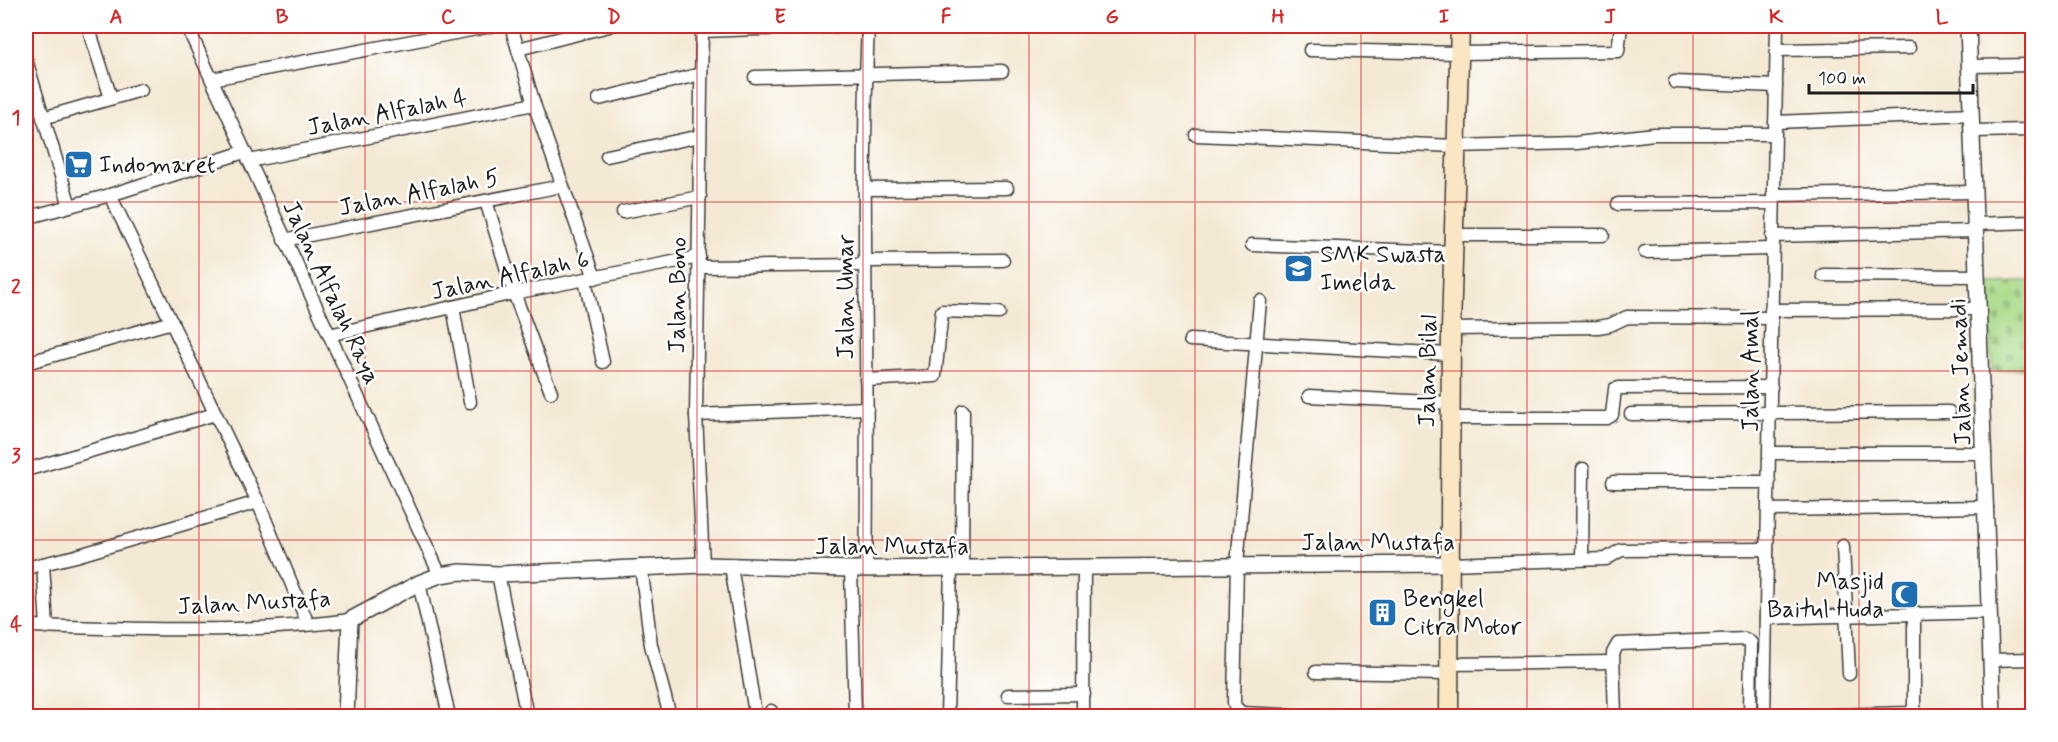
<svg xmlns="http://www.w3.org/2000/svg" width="2058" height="742" font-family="Mynerve,sans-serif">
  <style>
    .cemetery { fill: url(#cemetery-stones); stroke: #627b52; stroke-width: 1.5 }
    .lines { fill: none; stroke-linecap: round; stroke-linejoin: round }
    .minor-casing { stroke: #3c3b38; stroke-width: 15 }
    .tertiary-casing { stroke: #3c3b38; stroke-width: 18 }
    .secondary-casing { stroke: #3c3b38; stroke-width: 21 }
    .minor { stroke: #fff; stroke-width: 12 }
    .tertiary { stroke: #fff; stroke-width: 15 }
    .secondary { stroke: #fbe6c4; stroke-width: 18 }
    .grid { fill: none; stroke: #d62828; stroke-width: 1.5; stroke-opacity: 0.55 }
    .labels { text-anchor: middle; stroke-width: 5; stroke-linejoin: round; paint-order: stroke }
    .street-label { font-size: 24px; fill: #1c1c1c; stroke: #fff }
    .poi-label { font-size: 24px; fill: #1c1c1c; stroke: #fff; text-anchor: start }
    .neatline { fill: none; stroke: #d62828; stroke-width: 2 }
    .grid-label { font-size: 20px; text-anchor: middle; font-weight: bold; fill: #d62828 }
  </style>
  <defs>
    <pattern id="cemetery-stones" width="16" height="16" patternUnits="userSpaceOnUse" patternTransform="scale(1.5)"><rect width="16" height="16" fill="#a9da88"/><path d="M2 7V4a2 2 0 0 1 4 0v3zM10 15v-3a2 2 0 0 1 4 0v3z" fill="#91ba75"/></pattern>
  </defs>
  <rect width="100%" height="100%" fill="#fff"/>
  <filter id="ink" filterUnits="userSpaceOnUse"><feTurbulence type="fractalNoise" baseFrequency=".0167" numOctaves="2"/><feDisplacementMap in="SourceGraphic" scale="12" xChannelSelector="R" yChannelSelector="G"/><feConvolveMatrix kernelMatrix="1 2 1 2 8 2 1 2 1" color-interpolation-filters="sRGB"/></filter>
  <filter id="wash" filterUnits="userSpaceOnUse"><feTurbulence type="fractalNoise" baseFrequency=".008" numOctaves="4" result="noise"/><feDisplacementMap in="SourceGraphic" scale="24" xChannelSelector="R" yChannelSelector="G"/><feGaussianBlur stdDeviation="1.35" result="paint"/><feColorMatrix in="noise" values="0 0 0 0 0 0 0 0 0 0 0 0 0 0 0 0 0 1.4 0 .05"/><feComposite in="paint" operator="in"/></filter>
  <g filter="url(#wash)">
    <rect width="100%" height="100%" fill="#f4e9d4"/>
    <polygon class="cemetery" points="2032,281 2032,369 1992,370 1988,282"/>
  </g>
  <g filter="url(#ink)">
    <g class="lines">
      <defs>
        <g id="minor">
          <polyline points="88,26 111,98"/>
          <polyline points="187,26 440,575"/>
          <polyline points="511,26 534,104 595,278"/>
          <polyline points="702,26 696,415 703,565"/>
          <polyline points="702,31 845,26"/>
          <polyline points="518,49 609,26"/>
          <polyline points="1310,50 1459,53 1618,51 1621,26"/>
          <polyline points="1776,50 1909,48"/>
          <polyline points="26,60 70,206"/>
          <polyline points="1970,66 2032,65"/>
          <polyline points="755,77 1002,71"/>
          <polyline points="212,79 492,26"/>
          <polyline points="1675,82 1776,86"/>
          <polyline points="599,99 701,74"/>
          <polyline points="43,118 141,90"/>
          <polyline points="1775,122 1972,114"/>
          <polyline points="1973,131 2032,130"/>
          <polyline points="1196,135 1455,146 1577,143 1654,134 1774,134"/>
          <polyline points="607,156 700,136"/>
          <polyline points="249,161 534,104"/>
          <polyline points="866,189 1007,188"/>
          <polyline points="110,195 258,502 308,624"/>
          <polyline points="1773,195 1974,192"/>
          <polyline points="486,201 514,293 551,392"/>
          <polyline points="1618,204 1772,203"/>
          <polyline points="623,212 700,197"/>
          <polyline points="26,218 110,195 244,152"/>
          <polyline points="1975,224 2032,222"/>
          <polyline points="1454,235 1603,235"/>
          <polyline points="1772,236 1975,231"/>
          <polyline points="284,240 562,186"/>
          <polyline points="1252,245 1454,252"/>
          <polyline points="1645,252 1771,249"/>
          <polyline points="865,261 1003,260"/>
          <polyline points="700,267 865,265"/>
          <polyline points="1823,275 1978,276"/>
          <polyline points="585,280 603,362"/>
          <polyline points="1260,301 1237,565 1234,702 1235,707 1242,713 1303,716"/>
          <polyline points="453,307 470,402"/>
          <polyline points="1771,310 1980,309"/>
          <polyline points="1451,329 1598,327 1610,325 1627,317 1772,318"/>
          <polyline points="329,335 514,293 699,257"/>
          <polyline points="1190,340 1450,354"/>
          <polyline points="26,363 172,322"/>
          <polyline points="866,380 935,376 942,311 999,313"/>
          <polyline points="1309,396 1450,403"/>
          <polyline points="1631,414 1949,412"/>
          <polyline points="696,415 867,408"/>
          <polyline points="1450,418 1607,418 1612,415 1615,389 1619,388 1771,387"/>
          <polyline points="1770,453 1985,453"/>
          <polyline points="26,470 215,414"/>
          <polyline points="1613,482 1769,482"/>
          <polyline points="1769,510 1987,507"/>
          <polyline points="1843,546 1849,674"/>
          <polyline points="1582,559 1583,469"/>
          <polyline points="43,564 47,627"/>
          <polyline points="1449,564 1606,559 1621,550 1767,549"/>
          <polyline points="641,566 651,645 670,716"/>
          <polyline points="731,566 754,707"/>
          <polyline points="26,568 76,556 258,502"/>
          <polyline points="851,569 855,716"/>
          <path d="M 866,569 C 870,388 860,207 868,26"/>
          <polyline points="962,569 963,411"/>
          <polyline points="498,574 527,716"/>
          <polyline points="419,583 449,716"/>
          <polyline points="1766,618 1990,612"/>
          <path d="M 26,626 C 133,628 242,635 350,620"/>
          <polyline points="1990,660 2032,659"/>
          <polyline points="1449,664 1613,662"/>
          <polyline points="1316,672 1449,674"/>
          <polyline points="1008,695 1084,694"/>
          <polyline points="771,711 772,716"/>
          <polyline points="1832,715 1911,713 1914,707 1914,614"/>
          <polyline points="947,716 951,569"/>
          <polyline points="1083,716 1084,567"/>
          <polyline points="1615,716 1613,653 1618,644 1745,639 1751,643 1750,716"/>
          <polyline points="1764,716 1777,26"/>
        </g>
        <g id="tertiary">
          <polyline points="1968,26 1993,716"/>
          <polyline points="346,716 350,620 419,583 440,575 460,572 498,574 703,565 851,569 1449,564"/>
        </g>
        <polyline id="secondary" points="1449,716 1451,329 1460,26"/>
      </defs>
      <use href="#minor" class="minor-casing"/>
      <use href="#tertiary" class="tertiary-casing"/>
      <use href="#secondary" class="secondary-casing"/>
      <use href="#minor" class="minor"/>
      <use href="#tertiary" class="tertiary"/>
      <use href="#secondary" class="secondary"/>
    </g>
  </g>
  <path class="grid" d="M 199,26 L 199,716M 365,26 L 365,716M 531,26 L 531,716M 697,26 L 697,716M 863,26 L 863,716M 1029,26 L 1029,716M 1195,26 L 1195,716M 1361,26 L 1361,716M 1527,26 L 1527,716M 1693,26 L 1693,716M 1859,26 L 1859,716M 26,202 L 2032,202M 26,371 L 2032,371M 26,540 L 2032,540"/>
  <defs>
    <symbol id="supermarket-square" viewBox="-11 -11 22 22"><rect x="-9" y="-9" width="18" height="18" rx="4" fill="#1f6fb2" stroke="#fff"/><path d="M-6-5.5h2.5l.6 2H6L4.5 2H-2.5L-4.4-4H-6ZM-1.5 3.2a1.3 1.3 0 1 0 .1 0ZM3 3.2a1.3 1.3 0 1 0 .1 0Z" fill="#fff"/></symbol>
    <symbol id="school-square" viewBox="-11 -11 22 22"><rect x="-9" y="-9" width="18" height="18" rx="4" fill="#1f6fb2" stroke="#fff"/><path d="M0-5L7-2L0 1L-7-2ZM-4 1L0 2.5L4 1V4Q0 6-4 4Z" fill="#fff"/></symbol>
    <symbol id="mosque-square" viewBox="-11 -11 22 22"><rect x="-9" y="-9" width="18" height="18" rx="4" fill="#1f6fb2" stroke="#fff"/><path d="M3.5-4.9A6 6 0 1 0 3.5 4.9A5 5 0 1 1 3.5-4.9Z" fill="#fff"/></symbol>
    <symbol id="building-square" viewBox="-11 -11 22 22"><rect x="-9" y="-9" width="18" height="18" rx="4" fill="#1f6fb2" stroke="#fff"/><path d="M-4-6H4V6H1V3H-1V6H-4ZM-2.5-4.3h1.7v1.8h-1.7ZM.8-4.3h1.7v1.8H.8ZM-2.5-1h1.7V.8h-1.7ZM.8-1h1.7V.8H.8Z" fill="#fff"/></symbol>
  </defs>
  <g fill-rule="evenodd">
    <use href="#supermarket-square" x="62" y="148" width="33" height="33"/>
    <use href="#school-square" x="1282" y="252" width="33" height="33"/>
    <use href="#mosque-square" x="1888" y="578" width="33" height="33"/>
    <use href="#building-square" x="1366" y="596" width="33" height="33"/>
  </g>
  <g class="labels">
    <g class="street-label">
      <text transform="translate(387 112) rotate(-11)" y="8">Jalan Alfalah 4</text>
      <text transform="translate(419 192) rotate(-11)" y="8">Jalan Alfalah 5</text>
      <text transform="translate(510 275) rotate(-12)" y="8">Jalan Alfalah 6</text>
      <text transform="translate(332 292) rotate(65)" y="8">Jalan Alfalah Raya</text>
      <text transform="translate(677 295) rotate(-89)" y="8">Jalan Bono</text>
      <text transform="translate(845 297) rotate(-90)" y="8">Jalan Umar</text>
      <text transform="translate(1427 371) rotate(-89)" y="8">Jalan Bilal</text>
      <text transform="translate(1750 371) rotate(-90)" y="8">Jalan Amal</text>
      <text transform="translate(1960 372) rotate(-92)" y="8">Jalan Jemadi</text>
      <text x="1378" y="550">Jalan Mustafa</text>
      <text x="892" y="554">Jalan Mustafa</text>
      <text transform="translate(254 602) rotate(-3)" y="8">Jalan Mustafa</text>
    </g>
    <g class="poi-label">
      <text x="99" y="172">Indomaret</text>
      <text x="1320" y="262">SMK Swasta<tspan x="1320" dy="28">Imelda</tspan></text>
      <text x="1884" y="589" text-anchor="end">Masjid<tspan x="1884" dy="28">Baitul Huda</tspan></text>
      <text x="1403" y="606">Bengkel<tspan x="1403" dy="28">Citra Motor</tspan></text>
    </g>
  </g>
  <rect width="2058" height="742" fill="none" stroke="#fff" stroke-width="66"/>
  <path d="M1809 84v9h164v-9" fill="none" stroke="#1c1c1c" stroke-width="3"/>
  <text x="1818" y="84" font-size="18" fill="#1c1c1c" stroke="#ffffff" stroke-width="4.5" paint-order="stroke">100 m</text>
  <rect x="33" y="33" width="1992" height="676" class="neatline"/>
  <g class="grid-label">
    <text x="116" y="23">A</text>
    <text x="282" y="23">B</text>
    <text x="448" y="23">C</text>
    <text x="614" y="23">D</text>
    <text x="780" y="23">E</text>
    <text x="946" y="23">F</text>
    <text x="1112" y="23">G</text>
    <text x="1278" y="23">H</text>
    <text x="1444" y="23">I</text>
    <text x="1610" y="23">J</text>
    <text x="1776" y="23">K</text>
    <text x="1942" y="23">L</text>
    <text x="16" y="124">1</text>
    <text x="16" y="293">2</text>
    <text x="16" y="462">3</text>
    <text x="16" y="631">4</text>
  </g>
</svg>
